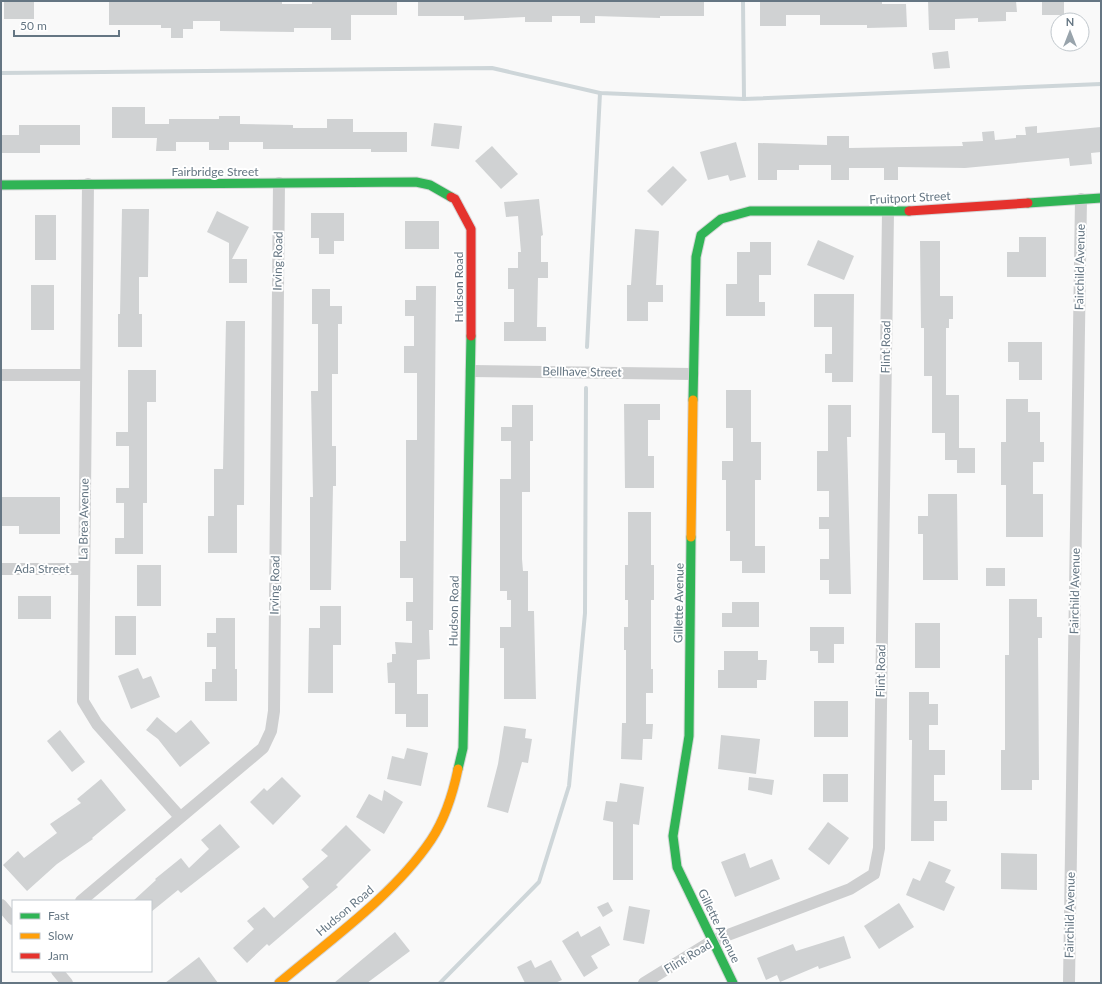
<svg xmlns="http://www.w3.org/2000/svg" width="1102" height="984" font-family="Lato,sans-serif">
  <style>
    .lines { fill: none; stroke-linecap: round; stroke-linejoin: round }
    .stream { stroke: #ced6d9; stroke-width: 4 }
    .building { fill: #d0d2d3 }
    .fast-casing { stroke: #d5d6d7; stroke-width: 11 }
    .slow-casing { stroke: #d5d6d7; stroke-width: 11 }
    .jam-casing { stroke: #d5d6d7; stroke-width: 11 }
    .street { stroke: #cecfd0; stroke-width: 12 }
    .fast { stroke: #30b455; stroke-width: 9 }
    .slow { stroke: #ff9f0a; stroke-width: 9 }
    .jam { stroke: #e5322d; stroke-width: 9 }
    .labels { text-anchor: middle; stroke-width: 4; stroke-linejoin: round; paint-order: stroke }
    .street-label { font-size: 12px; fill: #657683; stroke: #fff }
  </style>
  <rect width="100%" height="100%" fill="#f9f9f9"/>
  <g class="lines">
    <g class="stream">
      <polyline points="743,1 744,99"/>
      <polyline points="1,73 492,68 600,93 744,99 1101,84"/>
      <polyline points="587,347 600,93"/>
      <polyline points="440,983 539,882 569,786 585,613 586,388"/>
    </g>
  </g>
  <g class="building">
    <polygon points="109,1 282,1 282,4 312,4 312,1 397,1 397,15 351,15 351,40 331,40 331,28 294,28 294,32 220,31 220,21 193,21 193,29 183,29 183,38 171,38 171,28 161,28 161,25 109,25"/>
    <polygon points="418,1 704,1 704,16 660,16 660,18 595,16 595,23 580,23 580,16 552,16 552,22 525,22 525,17 464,20 464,16 418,16"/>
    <polygon points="760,1 882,1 882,4 906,4 907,27 867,28 867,25 820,25 820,15 786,15 786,26 760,26"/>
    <polygon points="928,1 1016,1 1017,12 1006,12 1006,21 978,22 978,18 955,19 955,30 929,30"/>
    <rect x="1042" y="1" width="22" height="14"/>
    <rect x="4" y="2" width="30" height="17"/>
    <polygon points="948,51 950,68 934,69 932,53"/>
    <polygon points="112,107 145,107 145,124 169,124 169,119 219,119 219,116 240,116 240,124 293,125 293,128 327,128 327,119 353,119 353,132 407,132 407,152 371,152 371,149 263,149 263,142 229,142 229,150 209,150 209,142 176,142 176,151 156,151 157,138 112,138"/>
    <polygon points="434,123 462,126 459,149 431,146"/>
    <polygon points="19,125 80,125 80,145 40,145 40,153 1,153 1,135 19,135"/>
    <polygon points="1037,126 1037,133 1101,127 1101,152 1091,153 1092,164 1070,166 1069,158 965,168 898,167 898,180 884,180 884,168 849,168 849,180 831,180 831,165 799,165 799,170 777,170 777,180 758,180 758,143 827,145 827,136 849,136 849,148 963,146 962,142 983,141 982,132 994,131 995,140 1016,138 1016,135 1026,135 1025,127"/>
    <polygon points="736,142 746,177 730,181 728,175 708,180 700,152"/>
    <polygon points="492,146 518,174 501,189 475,161"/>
    <polygon points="673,166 687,180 662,206 647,191"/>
    <polygon points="539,199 543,235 541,236 541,262 548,262 548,278 538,278 537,327 546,327 546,341 504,341 504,322 514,322 514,289 508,289 508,268 518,268 518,252 521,252 518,216 506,217 504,202"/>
    <polygon points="122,209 149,209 148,277 139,277 139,314 142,314 142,347 118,347 118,314 120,314"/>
    <polygon points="217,211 249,227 232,259 247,259 247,283 229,283 229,243 207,232"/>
    <polygon points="311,213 344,213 344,241 334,241 334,254 319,254 319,238 311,238"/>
    <rect x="35" y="215" width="21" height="45"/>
    <rect x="405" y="221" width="34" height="28"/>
    <polygon points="635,229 659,231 656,285 663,285 663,302 648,302 648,321 627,321 627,285 631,285"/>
    <polygon points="1019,237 1046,237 1046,277 1007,277 1007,252 1019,252"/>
    <polygon points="818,240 854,256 844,280 807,265"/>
    <polygon points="920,241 940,241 940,296 953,296 953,319 949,319 949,328 946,328 946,395 959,395 959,448 975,448 975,473 957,473 957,460 945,460 945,433 932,433 932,376 924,376 924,328 921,328"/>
    <polygon points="750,242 771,242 771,275 759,275 759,302 765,302 765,316 726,316 726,284 737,284 737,252 750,252"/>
    <rect x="31" y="285" width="23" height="45"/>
    <polygon points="416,286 436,286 433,630 429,630 430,659 417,660 417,694 428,694 428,727 406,727 406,714 395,714 395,683 388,683 387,663 392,662 392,654 396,654 395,642 412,643 412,621 406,621 406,602 413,602 413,578 400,578 400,541 406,541 406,440 417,440 417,373 404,373 404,346 414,346 414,316 405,316 405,300 416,300"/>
    <polygon points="312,289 330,289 330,306 342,306 342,324 338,324 338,374 332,374 332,446 336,446 336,486 333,486 331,590 310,590 310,497 313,497 311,391 318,391 318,324 312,324"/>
    <polygon points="814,294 854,294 853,382 832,382 832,373 825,373 825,354 832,354 832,327 814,327"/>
    <polygon points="226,321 245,321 244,505 237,505 237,553 208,553 208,516 214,516 214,469 223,469"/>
    <polygon points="1008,342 1042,342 1042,380 1019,380 1019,362 1008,362"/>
    <polygon points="128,370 156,370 156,402 147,402 147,503 143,503 143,554 115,554 115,538 124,538 124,503 116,503 116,488 129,488 129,446 116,446 116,432 128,432"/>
    <polygon points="726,390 751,390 751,442 761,442 761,480 755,480 755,546 765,546 765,573 742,573 742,561 730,561 730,531 726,531 726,480 722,480 722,461 733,461 733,428 726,428"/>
    <polygon points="1006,399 1028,399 1028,412 1040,412 1040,442 1044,442 1044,462 1033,462 1033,494 1043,494 1043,537 1006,537 1006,485 1001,485 1001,442 1006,442"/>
    <polygon points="624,404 660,404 660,420 648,420 648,456 654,456 654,488 625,488"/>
    <polygon points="512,405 533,405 533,441 530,441 530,492 522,492 522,559 523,571 528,571 528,611 534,611 536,699 504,699 504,648 500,648 500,627 511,627 511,600 507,600 507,591 500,591 500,479 511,479 511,441 501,441 501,427 512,427"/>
    <polygon points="828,405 851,405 851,437 847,437 851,594 829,594 829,580 820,580 820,559 829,559 829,529 819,529 819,517 829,517 829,491 817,491 817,451 828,451"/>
    <polygon points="928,494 957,494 958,580 923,580 923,534 918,534 918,516 928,516"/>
    <polygon points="1,497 60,497 60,534 19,534 19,526 1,526"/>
    <polygon points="628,512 651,512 651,565 654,565 654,600 651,600 651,669 653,669 653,693 646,693 646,724 653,724 652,739 643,739 642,760 621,759 622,723 626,723 626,650 624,650 624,627 628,627 628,600 625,600 625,565 628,565"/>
    <rect x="137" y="565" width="24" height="41"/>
    <rect x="986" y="568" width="19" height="18"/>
    <rect x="18" y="596" width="33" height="23"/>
    <polygon points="1009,599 1037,599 1037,617 1042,617 1042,638 1038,638 1039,780 1032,780 1032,790 1001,790 1001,750 1005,750 1005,655 1009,655"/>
    <polygon points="732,602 759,602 759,627 722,627 722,613 732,613"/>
    <polygon points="320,606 341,606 341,645 333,645 333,693 308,693 309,628 320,628"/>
    <rect x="115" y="616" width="21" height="39"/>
    <polygon points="216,618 235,618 235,669 237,669 237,701 205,701 205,682 212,682 212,669 216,669 216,647 207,647 207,633 216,633"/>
    <rect x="915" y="623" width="25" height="45"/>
    <polygon points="810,627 844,627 844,644 834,644 834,663 818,663 818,651 810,651"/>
    <polygon points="724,651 758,651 758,660 767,660 766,680 757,680 757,688 718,688 718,670 724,670"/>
    <polygon points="138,668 143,679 151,676 160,697 131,709 118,676"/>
    <polygon points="909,692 929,692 929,704 938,704 938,725 929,725 929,750 945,750 945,775 934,775 934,801 947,801 947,821 934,821 934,841 911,841 912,740 909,740"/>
    <rect x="814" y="701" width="34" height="36"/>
    <polygon points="157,717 176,733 191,720 210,743 180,767 158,739 146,730"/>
    <polygon points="504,726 526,729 525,738 532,739 528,763 522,762 508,813 487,807 498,764"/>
    <polygon points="60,730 85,762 72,772 47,741"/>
    <polygon points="721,735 760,739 756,774 718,769"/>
    <polygon points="407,748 428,753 421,786 387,779 392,756 404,759"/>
    <rect x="823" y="774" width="25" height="28"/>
    <polygon points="282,777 301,796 273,825 250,802 264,788 267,791"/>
    <polygon points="749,777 774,780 772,795 748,790"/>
    <polygon points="101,779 126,810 92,838 93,839 57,864 27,891 3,865 18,851 24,858 57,833 50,824 81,803 77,799"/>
    <polygon points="620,783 644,787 639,825 633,824 633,880 613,880 613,822 603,820 606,801 617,802"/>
    <polygon points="384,790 403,802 384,834 356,817 369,794 382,801"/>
    <polygon points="828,822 849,838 829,865 808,849"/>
    <polygon points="220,824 240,847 181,893 178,890 151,912 151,901 133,901 156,880 155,879 181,858 189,868 209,849 201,840"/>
    <polygon points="346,825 371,850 336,885 338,887 269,946 267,944 247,963 233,948 254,929 247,921 264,907 274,918 309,887 302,879 328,856 321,850"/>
    <polygon points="745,853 750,868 772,859 780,879 735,897 721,862"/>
    <polygon points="1001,853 1037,854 1037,890 1001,889"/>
    <polygon points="929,861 951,870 945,882 955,887 944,911 906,895 913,878 920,881"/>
    <polygon points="608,902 613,911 603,917 597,907"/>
    <polygon points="899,903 914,927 879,949 864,926"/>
    <polygon points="629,906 650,910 644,944 623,940"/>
    <polygon points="600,926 610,945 591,956 598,968 584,977 562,941 578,931 581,937"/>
    <polygon points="395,932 410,951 367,983 334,983"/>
    <polygon points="844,936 851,958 819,969 818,966 780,982 777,975 766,980 757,958 793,944 796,951"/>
    <polygon points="199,957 218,983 165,983"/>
    <polygon points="531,960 535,968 551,960 562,980 555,983 525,983 517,967"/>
  </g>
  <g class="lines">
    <defs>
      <g id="fast">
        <polyline points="1,185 416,182 430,185 451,197"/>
        <polyline points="1028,203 1101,198"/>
        <polyline points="693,400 696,257 701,235 721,219 750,211 909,211"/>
        <polyline points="691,537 689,736 673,836 677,867 733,983"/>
        <polyline points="458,769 463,748 471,336"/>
      </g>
      <g id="slow">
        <polyline points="691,537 693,400"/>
        <path d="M 279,983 C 330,940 394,895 431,840 C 445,819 453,793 458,769"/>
      </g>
      <g id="jam">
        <polyline points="451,197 455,199 471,229 471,336"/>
        <polyline points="909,211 1028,203"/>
      </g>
    </defs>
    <use href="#fast" class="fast-casing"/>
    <use href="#slow" class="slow-casing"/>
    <use href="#jam" class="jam-casing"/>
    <g class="street">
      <polyline points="88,184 83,701 97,724 180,817"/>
      <polyline points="471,371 693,374"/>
      <polyline points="1,375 86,375"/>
      <polyline points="1,569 83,569"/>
      <polyline points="81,901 263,748 271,731 274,711 279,183"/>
      <polyline points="1,905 13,919"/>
      <polyline points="57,971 67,983"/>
      <polyline points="644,983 712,941 850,889 874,874 879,848 888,212"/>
      <polyline points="1069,983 1081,199"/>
    </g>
    <use href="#fast" class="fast"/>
    <use href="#slow" class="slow"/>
    <use href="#jam" class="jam"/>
  </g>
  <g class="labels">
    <g class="street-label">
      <text x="215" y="176">Fairbridge Street</text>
      <text transform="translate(910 198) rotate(-3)" y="4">Fruitport Street</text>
      <text transform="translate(278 261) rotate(-89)" y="4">Irving Road</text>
      <text transform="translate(1080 267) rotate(-89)" y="4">Fairchild Avenue</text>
      <text transform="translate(459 287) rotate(-90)" y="4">Hudson Road</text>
      <text transform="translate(886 347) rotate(-89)" y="4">Flint Road</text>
      <text transform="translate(582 372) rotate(1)" y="4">Bellhave Street</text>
      <text transform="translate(84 519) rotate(-89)" y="4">La Brea Avenue</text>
      <text x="42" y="573">Ada Street</text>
      <text transform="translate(275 585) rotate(-89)" y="4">Irving Road</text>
      <text transform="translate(1075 591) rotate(-89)" y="4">Fairchild Avenue</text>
      <text transform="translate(679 603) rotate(-89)" y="4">Gillette Avenue</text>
      <text transform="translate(454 611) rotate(-89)" y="4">Hudson Road</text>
      <text transform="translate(881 671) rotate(-89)" y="4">Flint Road</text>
      <text transform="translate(345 911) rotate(-40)" y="4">Hudson Road</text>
      <text transform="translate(1070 915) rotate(-89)" y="4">Fairchild Avenue</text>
      <text transform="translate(719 926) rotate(64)" y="4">Gillette Avenue</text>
      <text transform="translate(688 957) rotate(-31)" y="4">Flint Road</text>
    </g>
  </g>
  <rect width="1102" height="984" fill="none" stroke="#657683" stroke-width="4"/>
  <rect x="12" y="900" width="140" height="72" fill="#ffffff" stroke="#c1c8cd"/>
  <rect x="20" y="913" width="20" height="6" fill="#30b455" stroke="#c1c8cd"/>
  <text x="48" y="920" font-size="12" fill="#657683">Fast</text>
  <rect x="20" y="933" width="20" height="6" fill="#ff9f0a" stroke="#c1c8cd"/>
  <text x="48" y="940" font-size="12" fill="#657683">Slow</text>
  <rect x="20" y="953" width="20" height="6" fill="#e5322d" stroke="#c1c8cd"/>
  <text x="48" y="960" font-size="12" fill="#657683">Jam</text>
  <g transform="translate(1070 32)"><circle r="19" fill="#ffffff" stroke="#c1c8cd"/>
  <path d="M0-3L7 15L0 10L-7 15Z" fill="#99a4ac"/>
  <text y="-6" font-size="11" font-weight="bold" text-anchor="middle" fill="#657683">N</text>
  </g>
  <path d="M14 30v6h105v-6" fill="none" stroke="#657683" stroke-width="2"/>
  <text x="20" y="30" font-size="12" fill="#657683" stroke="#ffffff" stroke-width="3" paint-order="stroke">50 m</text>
</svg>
